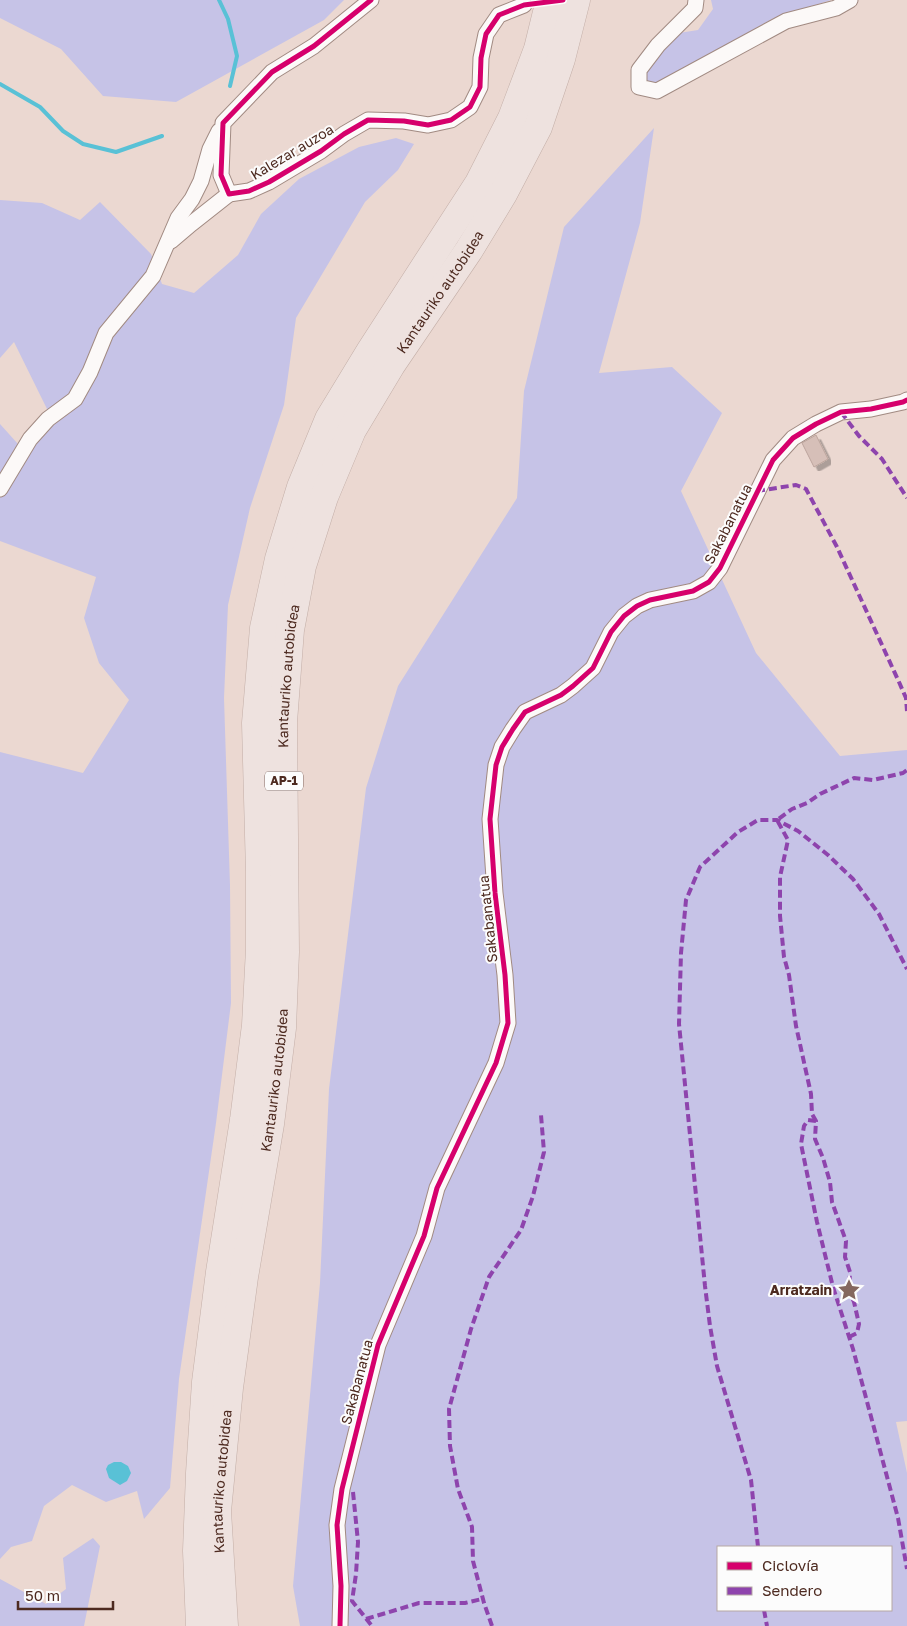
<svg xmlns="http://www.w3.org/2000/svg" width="907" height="1626" font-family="'Golos Text',sans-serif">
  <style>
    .green { fill: #c6c3e7; fill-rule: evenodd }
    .water { fill: #59c1d6 }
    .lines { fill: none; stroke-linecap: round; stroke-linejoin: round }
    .stream { stroke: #59c1d6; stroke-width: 4 }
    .building { fill: #d6bfb8; stroke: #bca59d; filter: url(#shadow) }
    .street-casing { stroke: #a18a82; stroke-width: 17 }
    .highway-casing { stroke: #c3aea7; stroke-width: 29 }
    .street { stroke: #fcf9f8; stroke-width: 15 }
    .highway { stroke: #eee2df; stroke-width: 28 }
    .quiet { stroke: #8e44ad; stroke-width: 4; stroke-dasharray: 8 4; stroke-linecap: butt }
    .cycleway-casing { stroke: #fcfcfc; stroke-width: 8 }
    .cycleway { stroke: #d6006c; stroke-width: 5 }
    .labels { text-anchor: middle; stroke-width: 4; stroke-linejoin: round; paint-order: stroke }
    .shield { fill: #fcfcfc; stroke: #826962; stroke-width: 1 }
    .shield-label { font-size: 12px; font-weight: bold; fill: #4d2a20 }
    .street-label { font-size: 14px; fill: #4d2a20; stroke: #fcfcfc }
    .poi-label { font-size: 14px; font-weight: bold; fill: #4d2a20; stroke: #fcfcfc; text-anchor: end }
  </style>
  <defs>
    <filter id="shadow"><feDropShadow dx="4.5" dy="4.5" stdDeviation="0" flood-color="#0004"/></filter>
  </defs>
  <rect width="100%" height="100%" fill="#ebd8d1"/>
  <g class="green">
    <polygon points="0,0 344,0 324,20 176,102 103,96 61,49 0,18"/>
    <polygon points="711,0 831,0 772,19 658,84 647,83 645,73 658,51 679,33 698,30 713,9"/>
    <path d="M 654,128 L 640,223 L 599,373 L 672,367 L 722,413 L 681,491 L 756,653 L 840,756 L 907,750 L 907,1421 L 896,1422 L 907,1473 L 907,1626 L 300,1626 L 293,1586 L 320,1283 L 329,1089 L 366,788 L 398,686 L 517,498 L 524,391 L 564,227 ZM 718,1547 L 891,1547 L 891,1610 L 718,1610 Z"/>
    <polygon points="396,138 414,144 398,170 365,202 296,318 284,405 250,508 228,605 224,698 230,885 231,1003 216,1123 179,1379 170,1488 144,1519 137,1491 106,1502 72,1485 44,1506 32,1541 11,1547 0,1559 0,752 83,773 129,700 99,663 84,618 96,577 0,541 0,424 18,444 48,411 14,342 0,358 0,200 42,203 80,220 100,202 151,254 162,284 194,293 238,255 261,214 299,179 359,147"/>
    <polygon points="93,1538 100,1546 84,1626 0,1626 0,1579 46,1604 66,1589 63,1558"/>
  </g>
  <polygon class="water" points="114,1462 121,1462 128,1466 131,1473 127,1481 120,1485 109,1478 106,1469 108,1465"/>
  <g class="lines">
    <g class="stream">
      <polyline points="219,0 228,19 237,56 230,86"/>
      <polyline points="0,84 40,107 63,131 83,144 116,152 162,136"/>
    </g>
  </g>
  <polygon class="building" points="816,435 828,459 814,467 802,443"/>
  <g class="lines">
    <defs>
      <g id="street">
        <polyline points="371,0 314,46 272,72 223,123 221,175 229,194 249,191 269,182 321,151 344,134 368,120 404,121 428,125 451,120 470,107 480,87 481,58 486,34 499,15 524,5"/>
        <polyline points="696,0 695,8 658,45 639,70 639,87 657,91 786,21 836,8 850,0"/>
        <polyline points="171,241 191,224 229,194"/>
        <polyline points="0,489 30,439 48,419 75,399 90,372 106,333 153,276 178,218 192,199 201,181 210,149 219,131"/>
        <polyline points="340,1626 341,1586 337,1525 342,1489 378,1345 424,1236 437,1188 496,1063 508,1023 505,975 495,893 490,819 496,765 502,747 513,729 525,712 561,695 573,686 593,668 611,632 624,616 637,606 650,600 693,591 709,582 720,568 773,460 793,438 816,424 841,412 871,409 903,402 907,400"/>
      </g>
      <g id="highway">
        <polyline points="200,1626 197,1551 200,1473 206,1382 220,1272 244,1120 256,1025 260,949 260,872 256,723 264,628 279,559 301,487 329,419 371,350 479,183 512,118 538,49 550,0"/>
        <path id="s1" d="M 224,1626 L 217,1511 L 229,1388 L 244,1277 L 270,1124 L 282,1028 L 285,952 L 283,722 L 290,630 L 302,566 L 324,497 L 352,430 L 391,365 L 469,250 L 503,194 L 538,127 L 561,59 L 576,0"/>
      </g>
    </defs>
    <use href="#street" class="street-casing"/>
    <use href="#highway" class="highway-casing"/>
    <use href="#street" class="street"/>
    <use href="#highway" class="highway"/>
    <g class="quiet">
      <polyline points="841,412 859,436 882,459 907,498"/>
      <polyline points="757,491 796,485 806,489 837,547 899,682 906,698 907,711"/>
      <polyline points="816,1121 808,1120 804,1126 801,1144 817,1222 833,1287 853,1349 898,1518 907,1569"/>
      <polyline points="849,1337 857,1333 859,1324 854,1302 849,1290 850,1272 845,1257 846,1241 832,1202 830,1182 823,1158 815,1139 816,1121 812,1114 811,1094 796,1026 789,975 784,957 780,916 780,877 788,840 777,820 792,809 807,803 820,794 854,778 873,780 903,773 907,770"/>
      <polyline points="353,1492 358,1542 356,1574 352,1601 372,1626"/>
      <polyline points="758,1547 751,1480 717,1366 710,1326 705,1286 679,1024 681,953 686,900 700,867 738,832 758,820 777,820 798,831 828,855 853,879 879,914 907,969"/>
      <polyline points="764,1610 767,1626"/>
      <polyline points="366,1619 419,1603 465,1603 482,1599"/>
      <polyline points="492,1626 484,1603 473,1561 472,1527 458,1489 450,1446 449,1409 471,1329 489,1277 521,1230 533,1196 544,1152 541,1115"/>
    </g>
    <defs>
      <g id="cycleway">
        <polyline points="371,0 314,46 272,72 223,123 221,175 229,194 249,191 269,182 321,151 344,134 368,120 404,121 428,125 451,120 470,107 480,87 481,58 486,34 499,15 524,5 563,0"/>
        <polyline points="340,1626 341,1586 337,1525 342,1489 378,1345 424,1236 437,1188 496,1063 508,1023 505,975 495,893 490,819 496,765 502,747 513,729 525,712 561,695 573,686 593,668 611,632 624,616 637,606 650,600 693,591 709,582 720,568 773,460 793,438 816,424 841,412 871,409 903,402 907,400"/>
      </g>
    </defs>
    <use href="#cycleway" class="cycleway-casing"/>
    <use href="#cycleway" class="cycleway"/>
  </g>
  <defs>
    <symbol id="sight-bare" viewBox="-9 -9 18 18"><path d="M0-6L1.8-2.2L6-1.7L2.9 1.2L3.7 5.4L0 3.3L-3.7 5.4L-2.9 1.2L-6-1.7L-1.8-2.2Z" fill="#84675e" stroke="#fcfcfc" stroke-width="2.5" paint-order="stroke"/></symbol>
  </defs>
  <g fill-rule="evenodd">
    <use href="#sight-bare" x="833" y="1274" width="32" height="32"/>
  </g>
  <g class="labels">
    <rect class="shield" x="265" y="771.5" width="38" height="19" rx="4"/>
    <g class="shield-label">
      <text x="284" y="785">AP-1</text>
    </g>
    <g class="street-label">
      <text transform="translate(292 152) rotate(-31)" y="5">Kalezar auzoa</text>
      <text dy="5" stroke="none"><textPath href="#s1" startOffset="1375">Kantauriko autobidea</textPath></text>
      <text transform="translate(728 524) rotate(-63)" y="5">Sakabanatua</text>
      <text dy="5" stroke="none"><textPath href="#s1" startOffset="955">Kantauriko autobidea</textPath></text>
      <text transform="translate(488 919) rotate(-96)" y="5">Sakabanatua</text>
      <text dy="5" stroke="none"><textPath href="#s1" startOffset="550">Kantauriko autobidea</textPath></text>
      <text transform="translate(357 1382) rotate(-75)" y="5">Sakabanatua</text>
      <text dy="5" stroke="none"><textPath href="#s1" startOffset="145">Kantauriko autobidea</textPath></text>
    </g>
    <g class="poi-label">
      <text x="832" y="1295">Arratzain</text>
    </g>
  </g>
  <rect x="717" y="1546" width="175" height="65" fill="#fcfcfc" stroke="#b6a8a4"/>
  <rect x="727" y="1562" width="25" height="8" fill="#d6006c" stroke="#b6a8a4"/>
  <text x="762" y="1571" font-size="15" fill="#4d2a20">Ciclovía</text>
  <rect x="727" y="1587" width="25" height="8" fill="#8e44ad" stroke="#b6a8a4"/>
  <text x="762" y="1596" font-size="15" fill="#4d2a20">Sendero</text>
  <path d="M18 1601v8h95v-8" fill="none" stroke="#4d2a20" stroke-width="2.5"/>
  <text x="25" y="1601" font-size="15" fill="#4d2a20" stroke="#fcfcfc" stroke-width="4" paint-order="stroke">50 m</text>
</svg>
